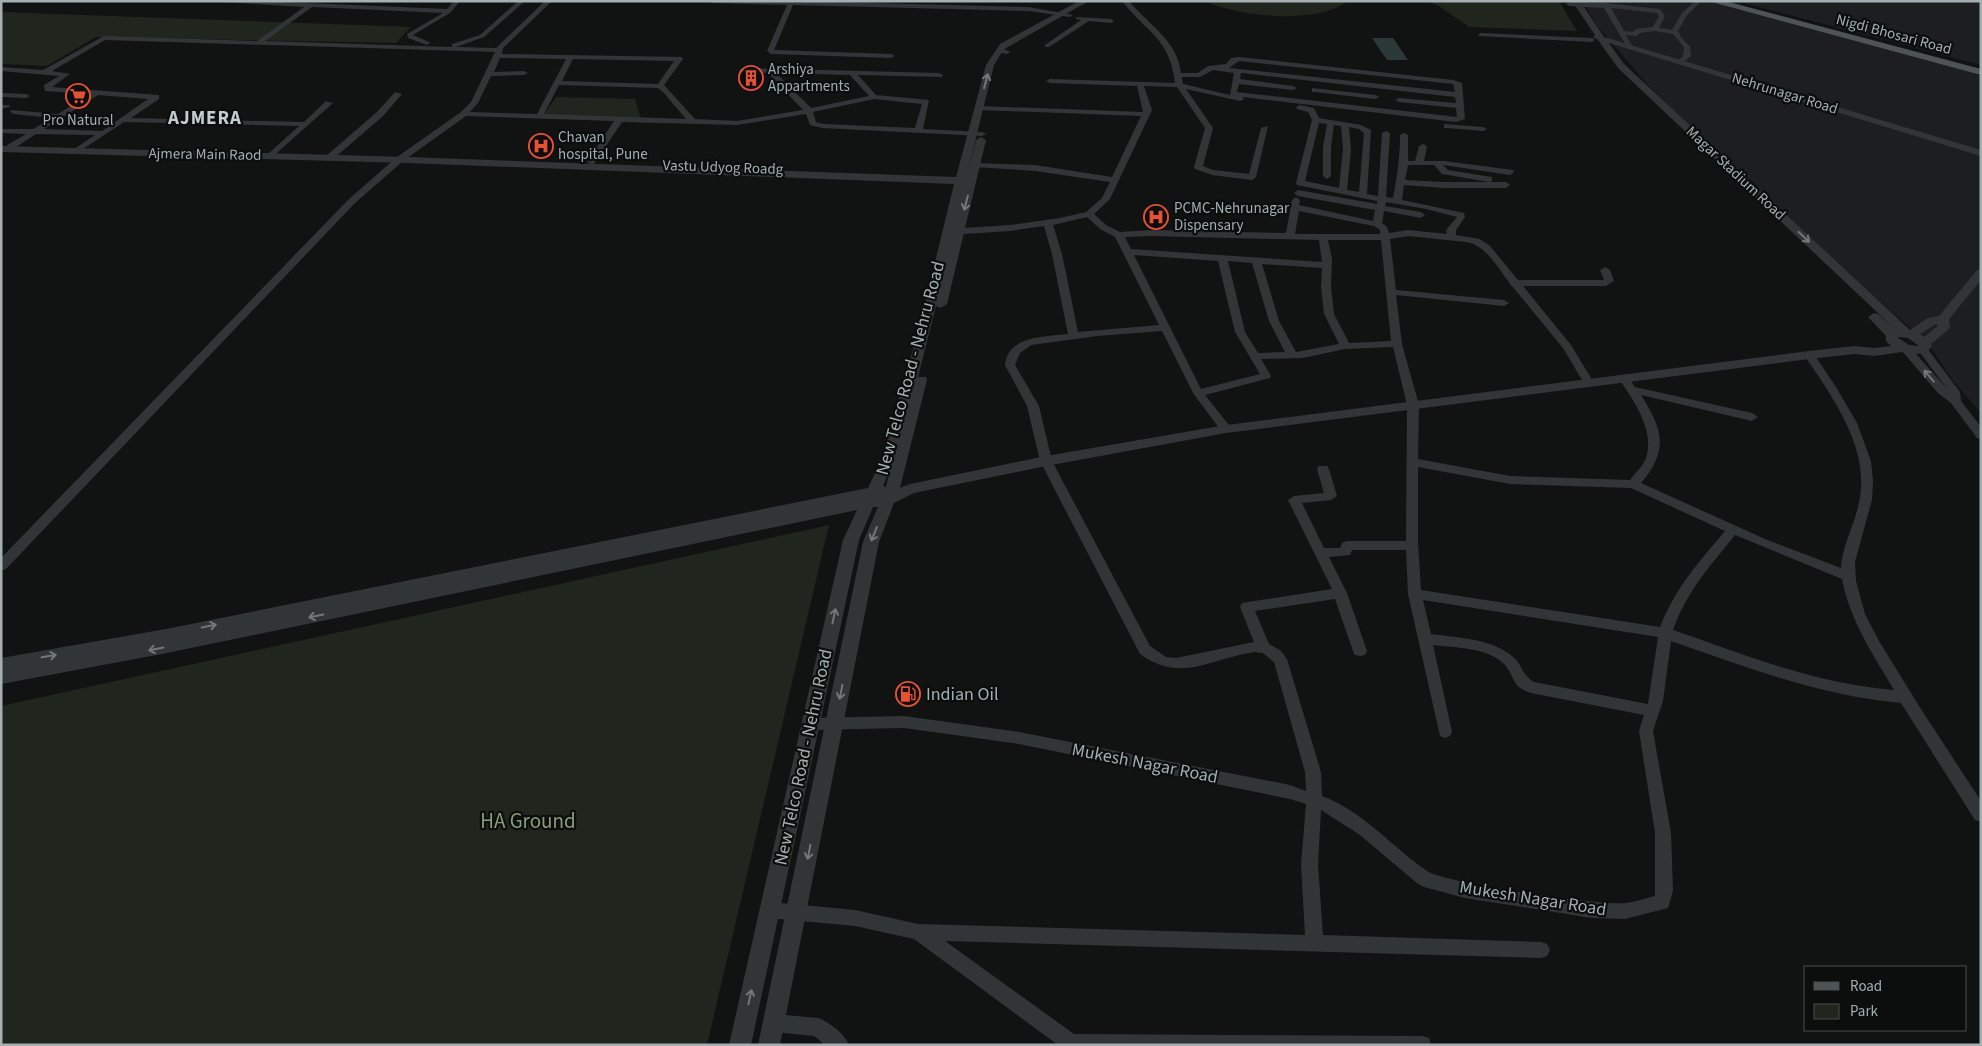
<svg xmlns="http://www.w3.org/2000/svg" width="1982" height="1046" font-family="'Source Sans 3',sans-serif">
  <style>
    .built { fill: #1d1e1f }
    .green { fill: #20251d }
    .water { fill: #2b3a39 }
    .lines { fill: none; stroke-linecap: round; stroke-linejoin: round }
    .minor { fill: #323537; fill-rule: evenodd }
    .tertiary { fill: #323537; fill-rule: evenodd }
    .primary { fill: #4e5456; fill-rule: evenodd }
    .oneway { stroke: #70787b }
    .labels { text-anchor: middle; stroke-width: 4.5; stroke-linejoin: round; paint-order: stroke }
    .far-street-label { font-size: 15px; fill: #a3afb2; stroke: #0c0d0d }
    .far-poi-label { font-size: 15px; fill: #a3afb2; stroke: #0c0d0d; text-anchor: start }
    .street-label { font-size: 18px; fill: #a3afb2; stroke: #0c0d0d }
    .poi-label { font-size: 18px; fill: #a3afb2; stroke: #0c0d0d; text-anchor: start }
    .far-district-label { font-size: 19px; font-weight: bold; letter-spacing: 1px; fill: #c3cccf; stroke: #0c0d0d }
    .near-park-label { font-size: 21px; fill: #899d7a; stroke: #0c0d0d }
  </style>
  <rect width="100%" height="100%" fill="#111212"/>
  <g class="built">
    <polygon points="1582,1 1709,1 1981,74 1981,413 1953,381 1928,343 1781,218 1647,84 1598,27"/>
    <polygon points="1736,1 1981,1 1981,65"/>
  </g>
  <g class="green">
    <path d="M 1204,1 L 1349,1 C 1315,25 1240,17 1204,1 Z"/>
    <polygon points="1426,1 1559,1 1577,31 1469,27 1439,6"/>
    <polygon points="1,12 411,27 396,43 96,37 47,66 1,64"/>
    <polygon points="556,97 635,99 641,119 543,116"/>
    <polygon points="829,525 707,1045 1,1045 1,706"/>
  </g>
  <polygon class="water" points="1372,38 1393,38 1408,60 1387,60"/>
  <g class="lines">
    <g class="minor">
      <path d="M 205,1 L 260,1 L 447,9 L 454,1 L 460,1 L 450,13 L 413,35 L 429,42 L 430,43 L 427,45 L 408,38 L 407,34 L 443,13 L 312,7 L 265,41 L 452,47 L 452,44 L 480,35 L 518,1 L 525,1 L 484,37 L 456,47 L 496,48 L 545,1 L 552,1 L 503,48 L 502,54 L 682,57 L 683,59 L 664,85 L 695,119 L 737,121 L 803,110 L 768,73 L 740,72 L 739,70 L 743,68 L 939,73 L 943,75 L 942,77 L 858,75 L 876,95 L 929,100 L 923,129 L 982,132 L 986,134 L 982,136 L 822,128 L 810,125 L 806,114 L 737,125 L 622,122 L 594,164 L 591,164 L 587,162 L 614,121 L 466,116 L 403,161 L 355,203 L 6,569 L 1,571 L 1,558 L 349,199 L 397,157 L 461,112 L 471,102 L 495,52 L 105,40 L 52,71 L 70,74 L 52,87 L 159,95 L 159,99 L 131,118 L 304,122 L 326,101 L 333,103 L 271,158 L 267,156 L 268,154 L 299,126 L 124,122 L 77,153 L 74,153 L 74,149 L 95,135 L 36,134 L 10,151 L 4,151 L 4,147 L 26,134 L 1,133 L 1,129 L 33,129 L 52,118 L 14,114 L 10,112 L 11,110 L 58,114 L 89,94 L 45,91 L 44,85 L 59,76 L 1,71 L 1,67 L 43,70 L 104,36 L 257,41 L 304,7 ZM 500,58 L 566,59 L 537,114 L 470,112 L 478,103 L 491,76 L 524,75 L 528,73 L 524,71 L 494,72 ZM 573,59 L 674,61 L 658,84 L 562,81 ZM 776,73 L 850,75 L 869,96 L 811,108 ZM 559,85 L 658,88 L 664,93 L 686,119 L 544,114 ZM 98,95 L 148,99 L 102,131 L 44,129 ZM 874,99 L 922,104 L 915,128 L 823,124 L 816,122 L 813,112 Z"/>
      <polygon points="709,1 798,1 1029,7 1073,15 1070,17 1029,11 793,5 774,50 891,54 895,56 891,58 771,54 767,51 787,5 712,3"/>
      <path d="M 1122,1 L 1129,1 C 1148,24 1178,41 1181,73 L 1198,73 L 1208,66 L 1226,64 L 1231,58 L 1239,57 L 1453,80 L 1462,83 L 1465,119 L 1456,122 L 1243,97 L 1244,99 L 1240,101 L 1186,89 L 1213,128 L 1203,166 L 1213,170 L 1249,174 L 1261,128 L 1268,126 L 1256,177 L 1252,180 L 1212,175 L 1195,169 L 1194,167 L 1205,128 L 1177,87 L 1144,86 L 1152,110 L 1110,199 L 1094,214 L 1106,225 L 1120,232 L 1151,230 L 1286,233 L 1292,200 L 1296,197 L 1300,200 L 1299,205 L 1373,221 L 1375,210 L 1298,196 L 1294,193 L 1298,190 L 1377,204 L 1377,201 L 1297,185 L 1296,183 L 1312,120 L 1308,112 L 1297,109 L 1296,107 L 1300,105 L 1314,108 L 1319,118 L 1361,125 L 1371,130 L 1367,194 L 1378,196 L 1382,133 L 1386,131 L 1390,133 L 1386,197 L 1393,198 C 1397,177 1400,158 1400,135 L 1404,133 L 1408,135 L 1408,161 L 1415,161 L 1419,146 L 1423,144 L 1427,146 L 1424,161 L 1444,161 L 1513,170 L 1514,172 L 1510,175 L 1443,165 L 1448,170 L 1492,177 L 1492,181 L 1489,182 L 1442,174 L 1434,165 L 1408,165 L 1405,180 L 1444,182 L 1506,182 L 1510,185 L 1506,188 L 1444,188 L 1404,185 L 1402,200 L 1464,213 L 1465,217 L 1456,230 L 1456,235 L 1480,239 L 1490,246 L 1518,280 L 1604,280 L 1600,270 L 1605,267 L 1610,270 L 1614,281 L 1606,286 L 1523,286 L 1571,345 L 1594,383 L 1589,386 L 1585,385 L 1563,348 L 1512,286 L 1510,285 L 1509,282 C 1497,267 1486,245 1466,242 L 1408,236 L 1390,239 L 1396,290 L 1504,300 L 1509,303 L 1504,306 L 1396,295 L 1402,344 L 1419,405 L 1418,459 L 1510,476 L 1630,480 C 1635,473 1643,466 1646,458 C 1655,430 1634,401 1619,379 L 1620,377 L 1628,377 L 1635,387 L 1752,413 L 1758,417 L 1752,421 L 1641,395 C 1663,430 1669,450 1641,483 L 1765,539 L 1841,568 C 1842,545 1855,525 1859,502 C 1871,449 1832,396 1804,355 L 1805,353 L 1813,353 L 1836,387 L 1857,423 L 1871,461 L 1873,481 L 1872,500 L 1855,562 L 1856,581 L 1865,614 L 1879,641 L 1919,706 L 1981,801 L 1981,822 L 1975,820 L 1901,703 C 1821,696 1746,667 1671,641 L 1663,701 L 1653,731 L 1671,833 L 1673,891 L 1668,908 L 1625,919 L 1592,918 L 1465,898 L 1424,887 L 1418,884 L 1360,835 L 1321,810 L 1318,865 L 1323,935 L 1541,942 L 1547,944 L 1550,950 L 1547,956 L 1541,958 L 945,941 L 1074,1034 L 1422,1036 L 1429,1038 L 1431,1045 L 1058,1045 L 914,939 L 855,926 L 769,918 L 763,916 L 760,910 L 763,904 L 769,902 L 855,910 L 918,924 L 1305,935 L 1301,865 L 1306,804 L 1290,799 L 1019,744 L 904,728 L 810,730 L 805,728 L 803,724 L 805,720 L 810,718 L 904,716 L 1019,732 L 1290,785 L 1306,791 L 1305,772 L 1274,662 L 1263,653 L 1255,652 C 1211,658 1181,684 1140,654 L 1040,461 L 1027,406 L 1005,365 C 1008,335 1045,337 1068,334 L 1052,254 L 1044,226 L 1010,231 L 948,235 L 943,232 L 948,229 L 1010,225 L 1060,218 L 1086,212 L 1102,198 L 1110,182 L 1035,171 L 975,167 L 971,165 L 975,163 L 1035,165 L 1112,177 L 1141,116 L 979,110 L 975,108 L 979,106 L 1143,112 L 1137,86 L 1050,83 L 1046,81 L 1050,79 L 1175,83 C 1170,38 1147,33 1122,1 ZM 1239,61 L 1453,84 L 1455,92 L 1229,68 ZM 1213,70 L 1234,73 L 1230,95 L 1183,84 L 1182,77 L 1200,77 ZM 1241,73 L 1455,97 L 1456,103 L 1399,98 L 1395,100 L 1399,102 L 1456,108 L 1457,117 L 1237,92 L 1239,84 L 1293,90 L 1297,88 L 1293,86 L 1240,79 ZM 1319,123 L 1327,124 L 1323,147 L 1323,176 L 1327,179 L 1331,176 L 1331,147 L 1334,125 L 1341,126 L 1343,149 L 1339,188 L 1305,181 ZM 1349,127 L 1359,129 L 1364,133 L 1359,192 L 1347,190 L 1351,149 ZM 1386,202 L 1426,209 L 1457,217 L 1446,230 L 1447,234 L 1408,230 L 1389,233 L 1387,227 L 1382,223 L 1384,211 L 1421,218 L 1425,215 L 1421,212 L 1385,206 ZM 1299,211 L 1374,226 L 1380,230 L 1380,234 L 1295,234 ZM 1087,217 L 1100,229 L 1115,237 L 1159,325 L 1078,332 L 1062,254 L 1053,225 ZM 1151,236 L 1319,240 L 1322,262 L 1131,249 L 1125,237 ZM 1328,240 L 1381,240 L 1391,341 L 1349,343 L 1334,314 L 1331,286 L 1332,259 ZM 1134,255 L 1218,261 L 1235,332 L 1260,374 L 1201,389 ZM 1228,261 L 1252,263 L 1269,321 L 1285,352 L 1258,353 L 1245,332 ZM 1262,264 L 1322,268 L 1321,286 L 1324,314 L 1339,344 L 1296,352 L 1279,321 ZM 1162,331 L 1193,393 L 1222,432 L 1230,432 L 1232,429 L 1205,395 L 1270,378 L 1271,376 L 1261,359 L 1303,358 L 1345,349 L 1393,347 L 1407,405 L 1406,541 L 1347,541 L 1342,543 L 1340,548 L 1324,548 L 1302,503 L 1331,500 L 1337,496 L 1329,469 L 1327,466 L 1319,466 L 1317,469 L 1324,493 L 1294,496 L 1288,500 L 1332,589 L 1242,603 L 1240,607 L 1254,642 L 1176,658 L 1166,657 L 1150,646 L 1052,461 L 1039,406 L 1015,365 L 1020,353 L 1031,345 L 1097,336 ZM 1418,467 L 1510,484 L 1631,488 L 1725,531 C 1698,563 1676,587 1660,627 L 1421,590 L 1418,543 ZM 1735,535 L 1842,579 C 1850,621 1873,654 1894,690 C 1817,684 1745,655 1673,630 C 1688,589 1708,569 1735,535 ZM 1352,550 L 1406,550 L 1408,594 L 1440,736 L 1445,738 L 1450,736 L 1452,732 L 1433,645 C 1456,648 1488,647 1505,665 C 1516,678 1510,686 1531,693 L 1644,715 L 1639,731 L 1655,833 L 1655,896 C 1646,898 1636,902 1626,903 C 1602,906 1444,883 1427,871 C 1392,847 1363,811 1322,796 L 1321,772 L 1287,659 L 1280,650 L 1269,644 L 1255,611 L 1335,599 L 1353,651 L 1355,655 L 1360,656 L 1365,655 L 1367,651 L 1347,593 L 1329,557 L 1350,555 ZM 1423,600 L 1658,637 L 1648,704 L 1534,682 C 1522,676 1522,663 1512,656 C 1490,638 1458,638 1431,634 Z"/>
      <path d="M 1695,1 L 1702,1 L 1687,15 L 1678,31 L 1681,37 L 1690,47 L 1691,56 L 1681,64 L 1677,62 L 1683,56 L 1684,47 L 1673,34 L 1655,31 L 1640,33 L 1637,36 L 1626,35 L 1632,46 L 1627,47 L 1604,8 L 1569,6 L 1566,4 L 1569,2 L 1606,3 L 1660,9 L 1665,16 L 1659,28 L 1672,30 L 1682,13 ZM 1611,8 L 1657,13 L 1659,16 L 1653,27 L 1636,29 L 1633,32 L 1624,31 Z"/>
      <polygon points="1076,17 1111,19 1114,21 1111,23 1089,21 1049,47 1045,47 1045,45 1081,20 1076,19"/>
      <polygon points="1481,33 1592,38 1595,40 1592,42 1479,36 1478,35"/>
      <polygon points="999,49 1009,51 1010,52 1007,54 997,52 997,50"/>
      <polygon points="1312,88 1375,95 1379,97 1375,99 1315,92 1312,92"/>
      <polygon points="395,92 402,94 383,116 332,160 326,160 326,156 377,112"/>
      <polygon points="1,93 26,94 30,96 26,98 1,97"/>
      <polygon points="1,105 9,105 10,107 1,109"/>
      <polygon points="1444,124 1483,127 1487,129 1483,131 1447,128 1444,128"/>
      <polygon points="1906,346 1910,347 1948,390 1918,350 1923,347 1927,348 1960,392 1961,401 1981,427 1981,439 1977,438 1951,403 1938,393 1902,351 1901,349 1902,347"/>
      <path d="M 774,1014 L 818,1018 C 829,1022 844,1033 849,1045 L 825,1045 L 814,1036 L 774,1032 L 768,1029 L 765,1023 L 768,1017 Z"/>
    </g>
    <path class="tertiary" d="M 1079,1 L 1089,1 L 1006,48 L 1000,55 L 994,65 L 966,178 L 976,140 L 981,137 L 986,140 L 947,304 L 941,308 L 936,306 L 918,377 L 926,377 L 927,380 L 900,488 L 910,484 L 1046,456 L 1226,425 L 1809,351 L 1855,346 L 1874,348 L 1891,346 L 1886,341 L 1886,336 L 1868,317 L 1874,313 L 1878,314 L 1896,330 L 1618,68 L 1598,40 L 1593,37 L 1595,35 L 1572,1 L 1580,1 L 1604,37 L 1981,150 L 1981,156 L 1609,43 L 1624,64 L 1910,330 L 1928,318 L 1939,316 L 1977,270 L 1981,269 L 1981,280 L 1949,319 L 1950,327 L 1948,330 L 1931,344 L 1932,347 L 1926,352 L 1918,354 L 1902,352 L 1874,356 L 1855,354 L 1809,359 L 1226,433 L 1046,466 L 914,493 L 894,503 L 879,542 L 780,1045 L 758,1045 L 863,542 L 878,507 L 873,507 L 859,540 L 751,1045 L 729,1045 L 843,540 L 857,510 L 162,654 L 1,684 L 1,658 L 166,629 L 868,488 L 882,458 L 918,332 L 954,184 L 408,163 L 1,152 L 1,146 L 408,157 L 956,177 L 986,65 L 1000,44 ZM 1936,324 L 1938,326 L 1924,337 L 1920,334 ZM 1897,337 L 1908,338 L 1919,346 L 1909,345 ZM 890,470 L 886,487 L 883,486 Z"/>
    <polygon class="primary" points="1708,1 1725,1 1981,69 1981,75"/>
  </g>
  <defs><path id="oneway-shaft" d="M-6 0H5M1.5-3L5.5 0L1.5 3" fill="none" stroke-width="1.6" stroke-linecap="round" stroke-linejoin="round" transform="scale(1.25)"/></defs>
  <g class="oneway">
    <use href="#oneway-shaft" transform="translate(986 81) rotate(-75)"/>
    <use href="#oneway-shaft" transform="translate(966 203) rotate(104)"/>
    <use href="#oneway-shaft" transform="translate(1804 237) rotate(43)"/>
    <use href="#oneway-shaft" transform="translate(1929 376) rotate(-131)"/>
    <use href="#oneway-shaft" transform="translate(874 534) rotate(112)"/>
    <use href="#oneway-shaft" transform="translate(316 616) rotate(168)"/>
    <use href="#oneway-shaft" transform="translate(834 616) rotate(-78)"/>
    <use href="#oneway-shaft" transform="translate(209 626) rotate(-12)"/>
    <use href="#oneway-shaft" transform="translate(156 649) rotate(169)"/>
    <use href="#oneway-shaft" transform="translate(49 656) rotate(-10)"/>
    <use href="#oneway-shaft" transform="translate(841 692) rotate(101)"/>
    <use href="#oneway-shaft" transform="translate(809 852) rotate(101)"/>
    <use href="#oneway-shaft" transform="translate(750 997) rotate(-78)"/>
  </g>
  <defs>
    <symbol id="building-ring" viewBox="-11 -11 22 22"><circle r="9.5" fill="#0c0d0d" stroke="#e85033" stroke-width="1.5"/><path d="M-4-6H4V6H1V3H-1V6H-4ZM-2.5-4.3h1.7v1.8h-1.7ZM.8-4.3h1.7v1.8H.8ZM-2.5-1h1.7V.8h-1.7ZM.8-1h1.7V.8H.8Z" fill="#e85033"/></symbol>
    <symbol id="supermarket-ring" viewBox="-11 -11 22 22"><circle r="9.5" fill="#0c0d0d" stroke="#e85033" stroke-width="1.5"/><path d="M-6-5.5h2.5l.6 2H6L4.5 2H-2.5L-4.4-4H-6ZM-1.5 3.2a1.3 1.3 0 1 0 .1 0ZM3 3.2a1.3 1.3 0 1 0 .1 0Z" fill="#e85033"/></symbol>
    <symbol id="hospital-ring" viewBox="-11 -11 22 22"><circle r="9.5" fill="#0c0d0d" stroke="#e85033" stroke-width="1.5"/><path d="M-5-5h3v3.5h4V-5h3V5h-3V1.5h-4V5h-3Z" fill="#e85033"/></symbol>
    <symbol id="fuel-ring" viewBox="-11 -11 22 22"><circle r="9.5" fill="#0c0d0d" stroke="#e85033" stroke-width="1.5"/><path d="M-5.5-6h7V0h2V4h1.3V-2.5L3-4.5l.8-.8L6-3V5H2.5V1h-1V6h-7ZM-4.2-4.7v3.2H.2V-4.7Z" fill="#e85033"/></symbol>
  </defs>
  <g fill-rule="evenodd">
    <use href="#building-ring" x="737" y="64" width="28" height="28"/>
    <use href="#supermarket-ring" x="64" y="82" width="28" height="28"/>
    <use href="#hospital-ring" x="527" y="132" width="28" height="28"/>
    <use href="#hospital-ring" x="1142" y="203" width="28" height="28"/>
    <use href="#fuel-ring" x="894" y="680" width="28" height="28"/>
  </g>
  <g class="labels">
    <g class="far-street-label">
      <text transform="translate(1894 34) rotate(15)" y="5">Nigdi Bhosari Road</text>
      <text transform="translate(1785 93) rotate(17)" y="5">Nehrunagar Road</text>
      <text transform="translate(205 154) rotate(1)" y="5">Ajmera Main Raod</text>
      <text transform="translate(723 167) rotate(2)" y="5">Vastu Udyog Roadg</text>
      <text transform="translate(1736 173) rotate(43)" y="5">Magar Stadium Road</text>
    </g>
    <g class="far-poi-label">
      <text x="768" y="74">Arshiya<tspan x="768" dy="17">Appartments</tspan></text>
      <text x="78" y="125" text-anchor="middle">Pro Natural</text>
      <text x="558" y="142">Chavan<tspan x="558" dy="17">hospital, Pune</tspan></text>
      <text x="1174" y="213">PCMC-Nehrunagar<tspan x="1174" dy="17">Dispensary</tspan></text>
    </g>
    <g class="street-label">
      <text transform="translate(910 368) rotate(-75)" y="6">New Telco Road - Nehru Road</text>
      <text transform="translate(803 757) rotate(-78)" y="6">New Telco Road - Nehru Road</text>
      <text transform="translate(1145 763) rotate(11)" y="6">Mukesh Nagar Road</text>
      <text transform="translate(1533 898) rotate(9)" y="6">Mukesh Nagar Road</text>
    </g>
    <g class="poi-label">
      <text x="926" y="700">Indian Oil</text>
    </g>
    <g class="far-district-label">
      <text x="205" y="124">AJMERA</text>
    </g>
    <g class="near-park-label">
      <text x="528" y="828">HA Ground</text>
    </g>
  </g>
  <rect width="1982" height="1046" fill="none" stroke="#a3afb2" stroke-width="5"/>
  <rect x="1804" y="966" width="162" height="65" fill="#0c0d0d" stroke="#484e4f"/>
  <rect x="1814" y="982" width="25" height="8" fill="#4e5456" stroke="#484e4f"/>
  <text x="1850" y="991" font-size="15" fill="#a3afb2">Road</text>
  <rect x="1814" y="1004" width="25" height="15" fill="#20251d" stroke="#484e4f"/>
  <text x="1850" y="1016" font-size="15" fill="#a3afb2">Park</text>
</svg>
